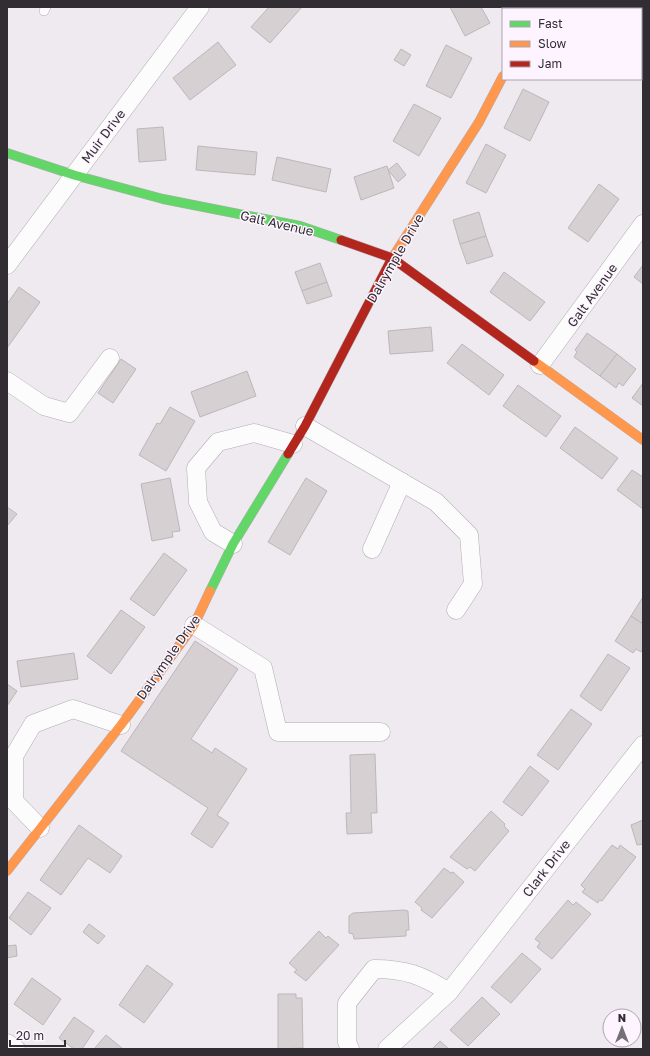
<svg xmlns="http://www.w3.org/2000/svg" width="650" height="1056" font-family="'Golos Text',sans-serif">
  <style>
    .building { fill: #d6d0d3; stroke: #bdb7b9 }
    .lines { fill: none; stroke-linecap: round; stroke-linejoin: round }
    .lane-casing { stroke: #b1adb2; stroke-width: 10 }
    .street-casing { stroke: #b1adb2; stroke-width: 19 }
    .fast-casing { stroke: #b1adb2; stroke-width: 10 }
    .slow-casing { stroke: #b1adb2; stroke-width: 10 }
    .jam-casing { stroke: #b1adb2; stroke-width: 10 }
    .lane { stroke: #fdfcfd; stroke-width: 9 }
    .street { stroke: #fdfcfd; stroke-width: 18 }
    .fast { stroke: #63d668; stroke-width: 9 }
    .slow { stroke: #ff974d; stroke-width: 9 }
    .jam { stroke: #b3261e; stroke-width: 9 }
    .labels { text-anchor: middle; stroke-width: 3; stroke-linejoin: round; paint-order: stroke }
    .street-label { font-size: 13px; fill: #312d32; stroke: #fdf4ff }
  </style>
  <rect width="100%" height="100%" fill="#efe9f0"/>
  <g class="building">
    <polygon points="269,7 302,7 270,43 251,27"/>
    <polygon points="450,7 481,7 490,23 465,36"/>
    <polygon points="218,42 236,65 190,100 173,78"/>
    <polygon points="446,45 472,58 451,98 426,86"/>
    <polygon points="401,49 411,55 404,66 394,60"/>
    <polygon points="523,89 549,102 530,141 504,128"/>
    <polygon points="414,104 441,118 419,156 393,141"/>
    <polygon points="163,127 166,160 139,162 137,129"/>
    <polygon points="486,144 506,155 486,193 466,183"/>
    <polygon points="198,146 257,152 255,175 196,170"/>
    <polygon points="277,157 331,169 326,192 272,180"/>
    <polygon points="397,163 406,175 398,182 388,170"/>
    <polygon points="387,166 394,188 361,200 354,177"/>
    <polygon points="599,184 619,199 588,242 568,228"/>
    <polygon points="479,212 486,236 460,244 453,220"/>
    <polygon points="486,236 493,256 467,264 460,244"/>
    <polygon points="320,263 327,282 302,291 295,272"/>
    <polygon points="643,265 643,284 634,277"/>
    <polygon points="504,272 545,302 530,321 490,292"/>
    <polygon points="327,282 332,296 307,304 302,291"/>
    <polygon points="19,287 40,302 7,348 7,304"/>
    <polygon points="431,327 433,351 390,354 388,331"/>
    <polygon points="587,333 617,354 600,376 574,357 577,352 575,350"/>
    <polygon points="462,344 504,375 489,395 447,363"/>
    <polygon points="617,354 636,369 623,386 619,383 616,388 600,376"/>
    <polygon points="121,359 136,369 113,403 98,393"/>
    <polygon points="247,371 256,396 200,417 191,392"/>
    <polygon points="643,383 643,406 632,398"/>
    <polygon points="518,385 561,416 546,437 503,406"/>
    <polygon points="170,407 195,421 166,471 139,455 157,423 160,424"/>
    <polygon points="575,427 618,458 602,479 560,448"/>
    <polygon points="632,470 643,477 643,509 617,490"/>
    <polygon points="170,478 180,531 172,532 173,537 152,541 141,484"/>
    <polygon points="306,478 327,491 290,555 268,542"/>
    <polygon points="7,507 17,514 7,526"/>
    <polygon points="164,553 187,570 154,616 130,599"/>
    <polygon points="643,597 643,624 631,616"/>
    <polygon points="121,610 145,627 111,674 87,656"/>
    <polygon points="631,616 643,624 643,648 641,652 636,649 633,653 615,641"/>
    <polygon points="195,641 238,669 191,739 212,753 215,748 247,769 217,815 229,823 212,848 191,834 208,808 121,751"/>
    <polygon points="74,653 78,679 21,687 17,661"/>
    <polygon points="608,654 630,668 601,711 580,696"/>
    <polygon points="7,684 17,691 7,706"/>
    <polygon points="571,709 592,724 558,770 537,755"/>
    <polygon points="375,754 377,813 371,813 372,833 347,834 346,813 351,813 350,755"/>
    <polygon points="530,766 549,781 522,816 503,802"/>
    <polygon points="491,811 505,824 504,826 509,831 475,871 470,867 467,869 450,857"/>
    <polygon points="643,820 643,844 637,845 631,825"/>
    <polygon points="79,825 122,856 110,873 88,858 61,895 40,880"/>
    <polygon points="612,845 618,849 620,845 636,857 602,901 599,900 598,903 582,892 585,889 581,885"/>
    <polygon points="444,868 451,873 453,872 464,882 432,918 421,910 422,908 415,902"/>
    <polygon points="28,892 51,908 31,935 9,918"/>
    <polygon points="568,900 573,905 576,902 591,914 552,959 537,947 540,943 535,939"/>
    <polygon points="404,910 408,911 409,930 406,930 406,936 354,939 353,934 349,933 349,916 353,913"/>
    <polygon points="89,924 105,936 98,944 83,932"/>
    <polygon points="319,931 326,938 328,936 339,945 306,981 294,972 297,970 289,963"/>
    <polygon points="16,945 17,956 7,958 7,946"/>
    <polygon points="522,953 541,969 511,1003 491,987"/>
    <polygon points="147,965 173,984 144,1023 119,1005"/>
    <polygon points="32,978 61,999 43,1025 14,1004"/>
    <polygon points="278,994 296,994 296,998 302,998 303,1048 278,1049"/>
    <polygon points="482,997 500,1014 468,1046 450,1030"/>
    <polygon points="74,1017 94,1031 82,1049 74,1049 59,1038"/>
    <polygon points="106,1035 123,1049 94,1049"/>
    <polygon points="440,1041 449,1049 432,1049"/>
  </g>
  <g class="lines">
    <defs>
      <polyline id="lane" points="44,11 46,7"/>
      <g id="street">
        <polyline points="539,9 540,7"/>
        <polyline points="7,265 200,7"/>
        <polyline points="540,365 643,224"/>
        <polyline points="7,381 44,406 69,413 110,358"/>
        <polyline points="305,426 436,502 469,535 473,584 456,610"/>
        <polyline points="233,544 213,532 198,502 196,468 218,442 254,433 293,444"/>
        <polyline points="372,549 402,482"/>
        <polyline points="194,625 263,668 278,732 381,732"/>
        <polyline points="40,828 14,801 14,756 33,724 73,709 121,725"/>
        <polyline points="7,1043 16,1049"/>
        <path d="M 350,1049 L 347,1042 L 347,1003 L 374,969 C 406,969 421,975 449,992"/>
        <polyline points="387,1049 449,992 643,745"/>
      </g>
      <g id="fast">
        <polyline points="7,153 74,175 163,199 300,226 341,240"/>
        <polyline points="210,591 233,544 288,454"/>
      </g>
      <g id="slow">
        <polyline points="391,260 479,122 503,76"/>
        <polyline points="534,361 643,440"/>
        <polyline points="7,871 121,725 194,625 210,591"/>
      </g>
      <g id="jam">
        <polyline points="341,240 392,258 534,361"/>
        <polyline points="288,454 305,426 391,260"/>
      </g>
    </defs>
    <use href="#lane" class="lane-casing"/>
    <use href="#street" class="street-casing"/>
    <use href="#fast" class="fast-casing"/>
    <use href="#slow" class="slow-casing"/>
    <use href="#jam" class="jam-casing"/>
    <use href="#lane" class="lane"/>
    <use href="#street" class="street"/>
    <use href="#fast" class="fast"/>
    <use href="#slow" class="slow"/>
    <use href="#jam" class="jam"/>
  </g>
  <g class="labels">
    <g class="street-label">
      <text transform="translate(103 136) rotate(-53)" y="5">Muir Drive</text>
      <text transform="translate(277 223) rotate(13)" y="5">Galt Avenue</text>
      <text transform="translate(395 258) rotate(-60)" y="5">Dalrymple Drive</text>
      <text transform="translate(592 295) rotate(-54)" y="5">Galt Avenue</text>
      <text transform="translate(168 657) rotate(-55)" y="5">Dalrymple Drive</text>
      <text transform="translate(546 868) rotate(-52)" y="5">Clark Drive</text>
    </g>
  </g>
  <rect width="650" height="1056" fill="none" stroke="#312d32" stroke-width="16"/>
  <rect x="502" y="8" width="140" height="72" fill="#fdf4ff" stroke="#aba4ad"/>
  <rect x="510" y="21" width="20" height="6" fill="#63d668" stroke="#aba4ad"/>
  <text x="538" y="28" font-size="12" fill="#312d32">Fast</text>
  <rect x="510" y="41" width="20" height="6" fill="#ff974d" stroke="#aba4ad"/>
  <text x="538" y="48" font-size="12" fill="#312d32">Slow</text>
  <rect x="510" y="61" width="20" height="6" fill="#b3261e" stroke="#aba4ad"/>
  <text x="538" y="68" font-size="12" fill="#312d32">Jam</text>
  <g transform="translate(622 1028)"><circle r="19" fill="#fdf4ff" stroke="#aba4ad"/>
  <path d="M0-3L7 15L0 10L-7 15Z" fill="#746f74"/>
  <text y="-6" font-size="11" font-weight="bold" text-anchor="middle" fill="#312d32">N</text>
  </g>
  <path d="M10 1040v6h55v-6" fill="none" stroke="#312d32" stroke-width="2"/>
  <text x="16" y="1040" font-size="12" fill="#312d32" stroke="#fdf4ff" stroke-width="3" paint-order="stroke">20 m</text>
</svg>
